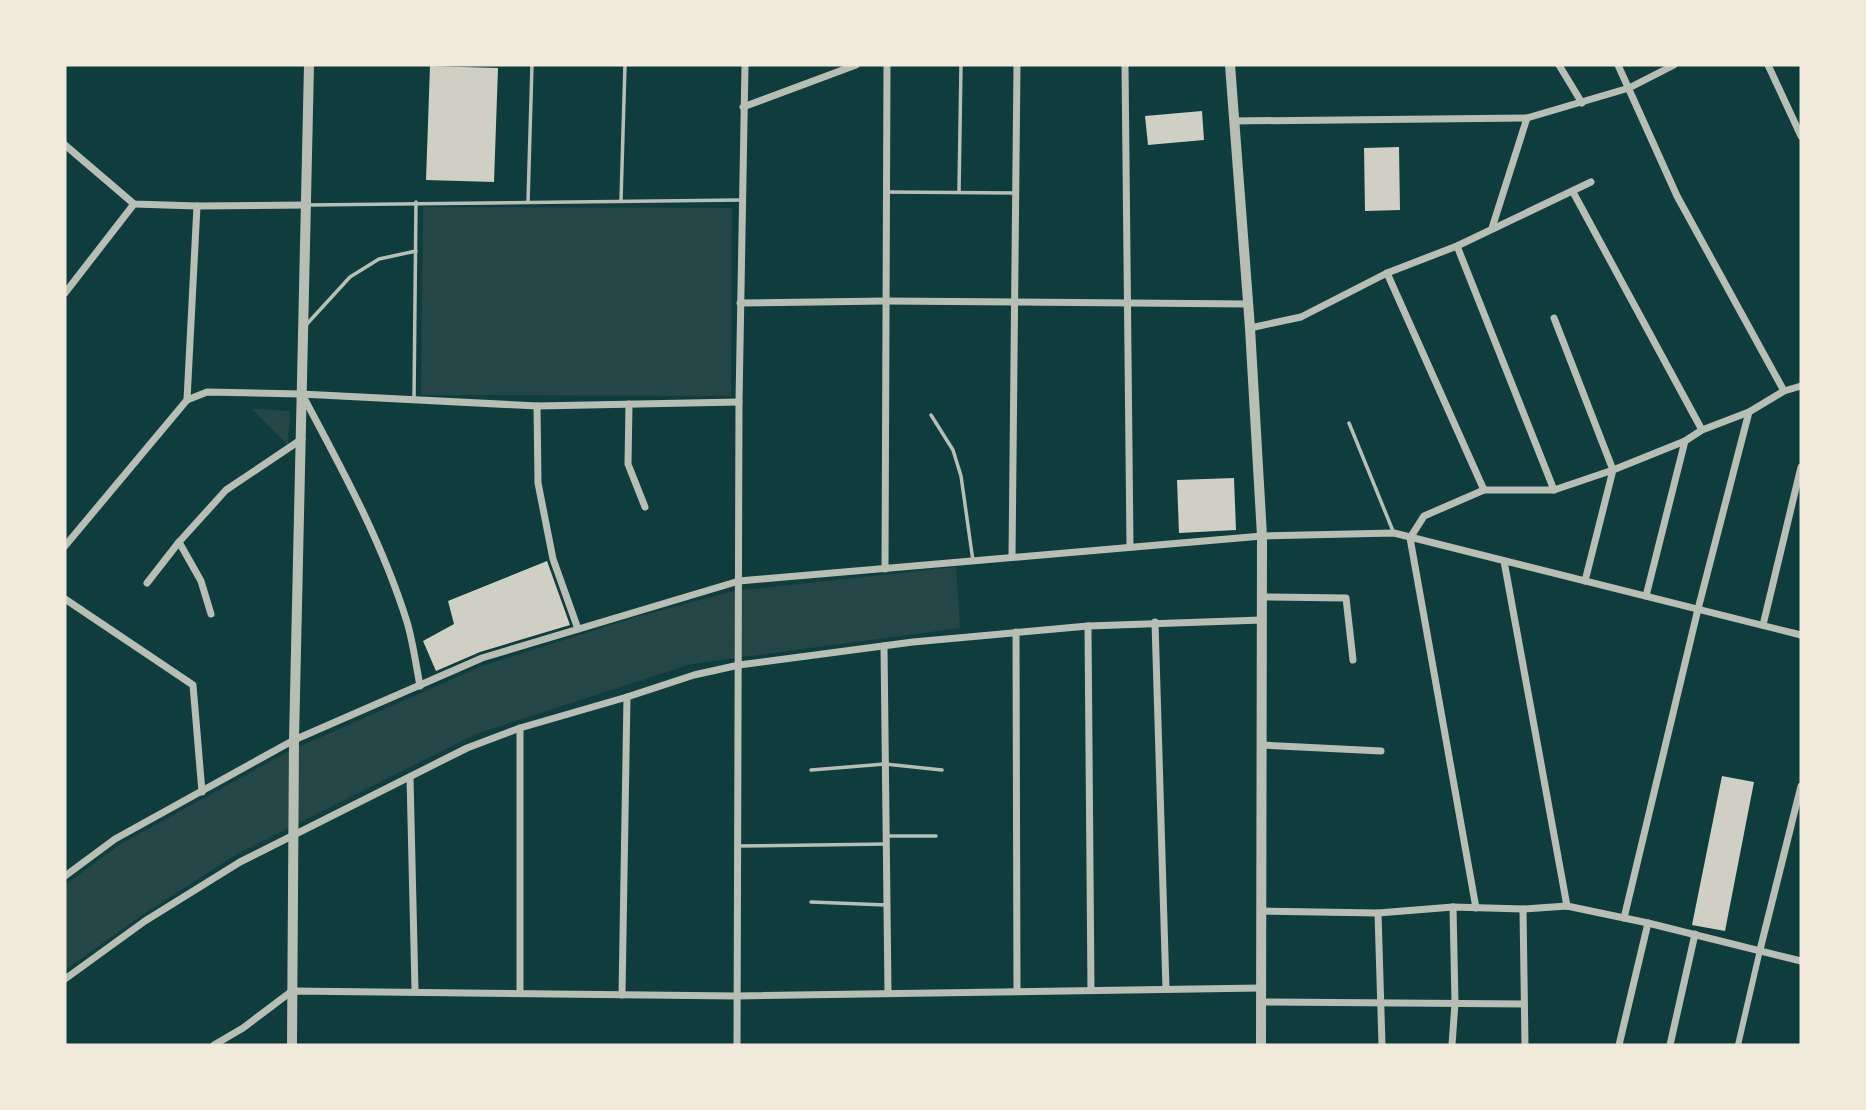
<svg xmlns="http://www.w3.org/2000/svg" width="1866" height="1110" font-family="'Space Grotesk',sans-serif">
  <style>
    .green { fill: #244646 }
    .building { fill: #cfcfc3 }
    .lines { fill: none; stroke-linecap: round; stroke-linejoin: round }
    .service { stroke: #b8beb3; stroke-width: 3.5 }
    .pedestrian { stroke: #b8beb3; stroke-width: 6 }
    .minor { stroke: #b8beb3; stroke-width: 7 }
    .tertiary { stroke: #b8beb3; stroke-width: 10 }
  </style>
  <rect width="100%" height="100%" fill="#0f3d3e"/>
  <g class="green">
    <polygon points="423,207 732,208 731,396 421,395"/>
    <polygon points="252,409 290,411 288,445"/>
    <polygon points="956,567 960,628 691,664 476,734 237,854 142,915 65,970 65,885 119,845 287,752 482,666 636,617 734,591"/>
  </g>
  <g class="building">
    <polygon points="430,66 498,68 494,182 426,180"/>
    <polygon points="1202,111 1204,140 1148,145 1145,116"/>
    <polygon points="1399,147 1400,210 1365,211 1364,148"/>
    <polygon points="1234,478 1236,530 1179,533 1177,480"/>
    <polygon points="547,561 570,625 480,652 436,671 423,641 454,624 448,601"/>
    <polygon points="1722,776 1754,782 1725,931 1692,925"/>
  </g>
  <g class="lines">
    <g class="service">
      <polyline points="888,192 1015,193"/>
      <polyline points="959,192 961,65"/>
      <polyline points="621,200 625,65"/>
      <polyline points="528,202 532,65"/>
      <polyline points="308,205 741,200"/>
      <polyline points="306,325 350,277 379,259 416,251"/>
      <polyline points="414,400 416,202"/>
      <polyline points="931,415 953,450 961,476 973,561"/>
      <polyline points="1349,423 1393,531"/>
      <polyline points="811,770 885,764 942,770"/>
      <polyline points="888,836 936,836"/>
      <polyline points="738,846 886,844"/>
      <polyline points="811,902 886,905"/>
    </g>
    <polyline class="pedestrian" points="1738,1045 1760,950"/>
    <g class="minor">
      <polyline points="1125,65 1130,547"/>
      <polyline points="1559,65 1582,103"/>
      <polyline points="1618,65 1677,196 1784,391"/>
      <polyline points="1768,65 1801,136"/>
      <polyline points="743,107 856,65"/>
      <polyline points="1234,121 1527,118 1629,88 1674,65"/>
      <polyline points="65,145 134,204 197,206 306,205"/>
      <polyline points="1573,192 1702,430"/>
      <polyline points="1492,228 1527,118"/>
      <polyline points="1457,246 1554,490"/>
      <polyline points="1387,273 1484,490"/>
      <polyline points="65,293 134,204"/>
      <polyline points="740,303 885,301 1248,304"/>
      <polyline points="1554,318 1613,470 1585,581"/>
      <polyline points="1250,328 1301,317 1387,273 1457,246 1591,182"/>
      <path d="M 303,396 C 342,469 382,542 407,622 C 413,642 416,665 420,686"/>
      <polyline points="187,400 197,206"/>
      <polyline points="629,404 628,464 645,507"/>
      <polyline points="537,406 538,483 553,559 578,629"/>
      <polyline points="179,542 201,581 211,614"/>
      <polyline points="65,546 187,400 207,392 301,394 537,406 739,402"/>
      <polyline points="1012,557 1017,65"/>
      <polyline points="1504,561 1567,906"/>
      <polyline points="885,569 887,65"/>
      <polyline points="147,583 179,542 226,490 302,439"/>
      <polyline points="1646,596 1685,441"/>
      <polyline points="1262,597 1346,598 1353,660"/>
      <polyline points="65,599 193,685 202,792"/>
      <polyline points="1155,622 1166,989"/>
      <polyline points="1763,625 1801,467"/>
      <polyline points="1088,626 1091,990"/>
      <polyline points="1016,632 1017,991"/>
      <polyline points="884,646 888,993"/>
      <polyline points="520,728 520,993"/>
      <polyline points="1262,745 1381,751"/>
      <polyline points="410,777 415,990"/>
      <polyline points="65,876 115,839 294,740 482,658 739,581 1262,536 1394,533 1801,635"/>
      <polyline points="1476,908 1410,538 1424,516 1484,490 1554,490 1613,470 1685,441 1702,430 1749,412 1784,391 1801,386"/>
      <polyline points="1523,909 1525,1045"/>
      <polyline points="1261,911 1378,913 1453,907 1523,909 1567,906 1648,923 1801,961"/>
      <polyline points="1378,913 1382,1045"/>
      <polyline points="1624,918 1698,609 1749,412"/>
      <polyline points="1760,950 1801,786"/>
      <polyline points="65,979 145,921 240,862 467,748 520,728 627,697 694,675 739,665 913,642 1088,626 1262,620"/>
      <polyline points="622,995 627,697"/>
      <polyline points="1260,1002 1524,1004"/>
      <polyline points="214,1045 243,1028 292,991 737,996 1260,988"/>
      <polyline points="737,1045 739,402 745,65"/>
      <polyline points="1452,1045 1455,1003 1453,907"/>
      <polyline points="1619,1045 1648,923"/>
      <polyline points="1670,1045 1695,934"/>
    </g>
    <g class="tertiary">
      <polyline points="1230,65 1250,328 1262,536 1261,1045"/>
      <polyline points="292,1045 294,740 309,65"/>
    </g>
  </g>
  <rect width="1866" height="1110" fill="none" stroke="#f1e9da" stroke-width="133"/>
</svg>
